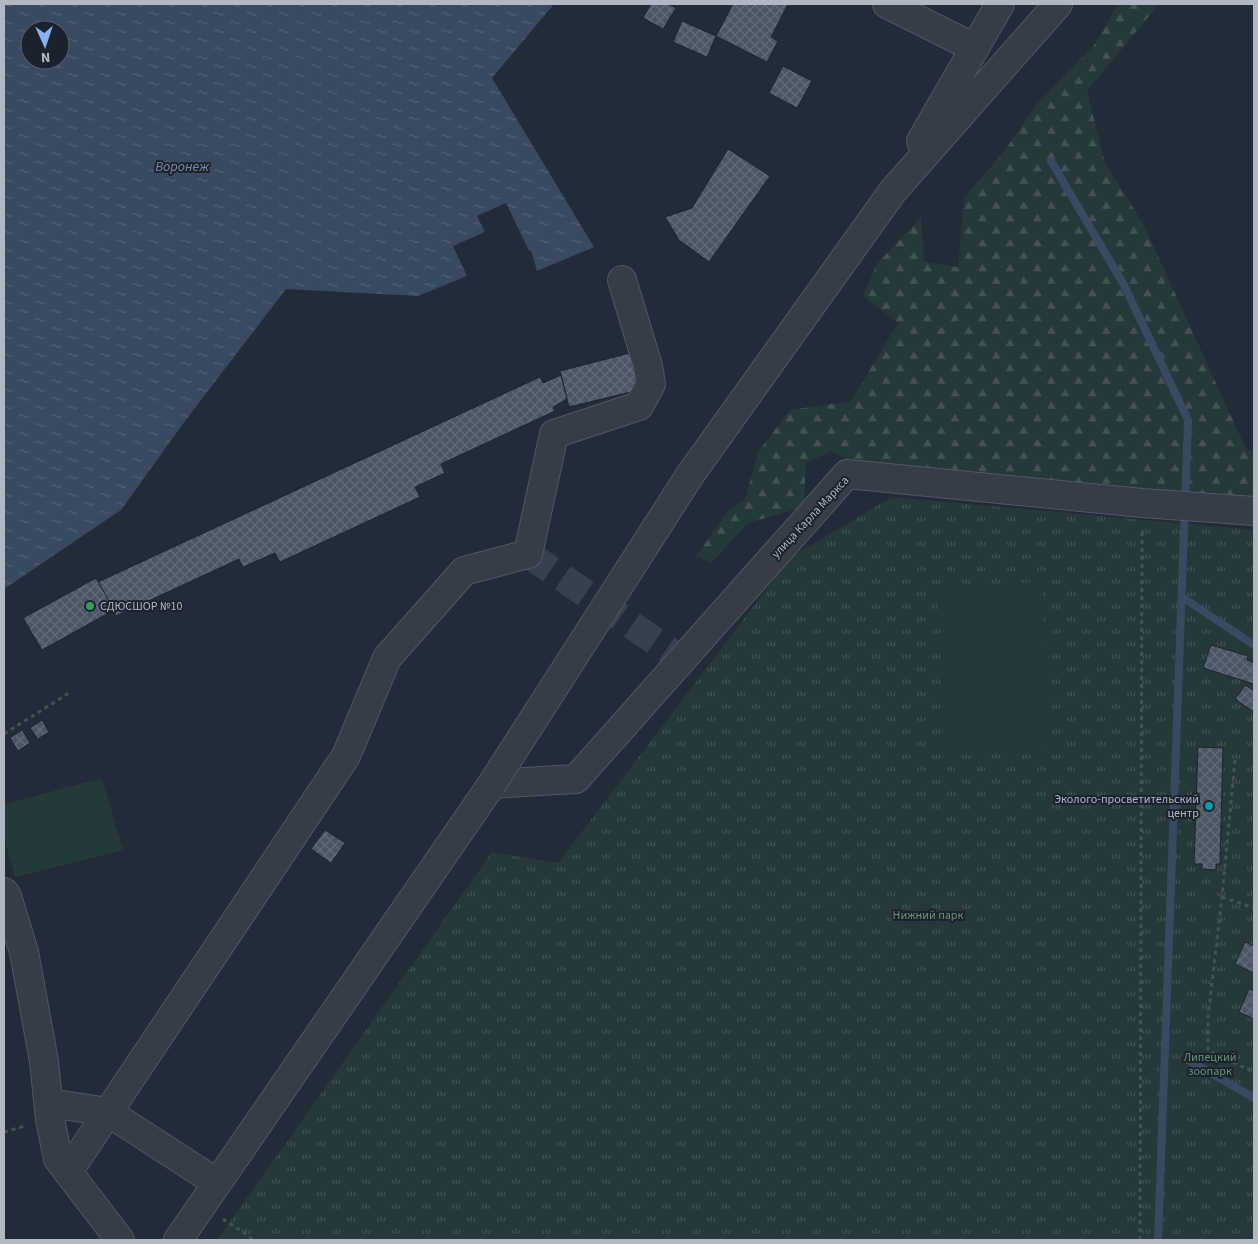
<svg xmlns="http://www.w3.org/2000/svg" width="1258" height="1244" font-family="'Source Sans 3',sans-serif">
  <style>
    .forest { fill: url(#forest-firs) }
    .park { fill: url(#park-tufts) }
    .garden { fill: #25383a }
    .water { fill: url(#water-ripples); fill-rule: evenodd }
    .pier { fill: #222b38 }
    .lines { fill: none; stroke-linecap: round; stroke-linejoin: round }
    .stream { stroke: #394960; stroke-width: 8 }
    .building { fill: url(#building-cross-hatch); stroke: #1d242f }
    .minor-tunnel { stroke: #37404d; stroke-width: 28; stroke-dasharray: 28 14; stroke-linecap: butt }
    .minor-casing { stroke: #515863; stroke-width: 30 }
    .path { stroke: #425356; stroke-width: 3; stroke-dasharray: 4 4; stroke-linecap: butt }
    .minor { stroke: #363d48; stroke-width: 28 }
    .minor-bridge-casing { stroke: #515863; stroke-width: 30; stroke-linecap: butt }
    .minor-bridge { stroke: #363d48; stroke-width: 28 }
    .leisure-dot { fill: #2e9e5b; stroke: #1b222d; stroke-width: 2 }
    .culture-dot { fill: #0f9aa8; stroke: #1b222d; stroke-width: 2 }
    .labels { text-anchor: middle; stroke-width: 4; stroke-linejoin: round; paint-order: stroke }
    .street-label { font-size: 12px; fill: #b1b8c4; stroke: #1b222d }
    .poi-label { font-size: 12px; fill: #b1b8c4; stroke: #1b222d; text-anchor: start }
    .park-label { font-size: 12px; fill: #699473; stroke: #1b222d }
    .water-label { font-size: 14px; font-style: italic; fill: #7a8eab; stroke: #1b222d }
  </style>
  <defs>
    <pattern id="forest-firs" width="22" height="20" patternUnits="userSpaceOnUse" patternTransform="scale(1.25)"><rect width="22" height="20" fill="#25383a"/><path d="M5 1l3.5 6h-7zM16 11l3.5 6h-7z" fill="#425355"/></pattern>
    <pattern id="park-tufts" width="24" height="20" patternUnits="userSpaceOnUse" patternTransform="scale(1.25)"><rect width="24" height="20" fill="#25383a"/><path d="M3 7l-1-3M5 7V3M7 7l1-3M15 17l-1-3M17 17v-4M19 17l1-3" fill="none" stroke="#425355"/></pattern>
    <pattern id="water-ripples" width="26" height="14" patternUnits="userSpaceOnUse" patternTransform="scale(1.25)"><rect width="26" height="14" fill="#394960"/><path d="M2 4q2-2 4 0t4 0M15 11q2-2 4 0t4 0" fill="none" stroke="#536175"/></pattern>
    <pattern id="building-cross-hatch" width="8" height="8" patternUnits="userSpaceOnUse" patternTransform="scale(1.25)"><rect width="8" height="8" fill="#4b5563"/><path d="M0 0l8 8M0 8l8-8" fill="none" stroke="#636b78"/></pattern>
  </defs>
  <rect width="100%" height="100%" fill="#222b38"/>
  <polygon class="forest" points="1118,4 1159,4 1087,91 1105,163 1144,225 1246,449 1254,452 1254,502 848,460 831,451 806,463 804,507 748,523 711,563 696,556 728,511 745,500 758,452 790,410 851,401 898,323 863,296 877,264 921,217 924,262 958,267 964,197 1003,153 1035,106 1095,44"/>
  <polygon class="park" points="892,497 1254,530 1254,1240 217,1240 492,852 558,863 791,557"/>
  <g class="garden">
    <polygon points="1042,582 1050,746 946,751 938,587"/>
    <polygon points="102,778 123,850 15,877 4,838 4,804"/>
  </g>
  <path class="water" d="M 4,4 L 554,4 L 492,78 L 594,247 L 537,271 L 531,250 L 418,296 L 286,289 L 185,421 L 121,510 L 4,589 ZM 30,30 L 60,30 L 60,60 L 30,60 Z"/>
  <polygon class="pier" points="506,203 532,257 530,253 468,278 453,246 485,232 477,216"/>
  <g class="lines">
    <g class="stream">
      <polyline points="1051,161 1124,285 1188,420 1158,1240"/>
      <polyline points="1182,597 1254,645"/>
      <polyline points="1188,1060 1254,1098"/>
    </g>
  </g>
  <g class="building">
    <polygon points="651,4 668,4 676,8 663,29 643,18"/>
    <polygon points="733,4 788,4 771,37 778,41 767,62 716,36"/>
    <polygon points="682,21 716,36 707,57 673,42"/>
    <polygon points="783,66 812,81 797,108 769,93"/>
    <polygon points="728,149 770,176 709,262 679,240 665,217 692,208"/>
    <polygon points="630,353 639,390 569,407 560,371"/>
    <polygon points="561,375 567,399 553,407 555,411 441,464 445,473 415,487 420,497 280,562 275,553 243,567 239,559 116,616 98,582 540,377 543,383"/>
    <polygon points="96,578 114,610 42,650 23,618"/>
    <polygon points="1211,645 1248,656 1247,660 1254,663 1254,684 1203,668"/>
    <polygon points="1245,685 1254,691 1254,712 1235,699"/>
    <polygon points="42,720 49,732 38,739 30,728"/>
    <polygon points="22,730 30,743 18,751 10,738"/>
    <polygon points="1198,747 1223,748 1220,864 1216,864 1216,870 1202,869 1202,864 1194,864"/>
    <polygon points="325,830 345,843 331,863 311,849"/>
    <polygon points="1245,942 1254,946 1254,973 1235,964"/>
    <polygon points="1249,989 1254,991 1254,1019 1239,1012"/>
  </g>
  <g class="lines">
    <polyline class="minor-tunnel" points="528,554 681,659"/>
    <defs>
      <g id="minor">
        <polyline points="887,4 975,48"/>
        <polyline points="921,141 1000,4"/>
        <polyline points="690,475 893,191 1058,4"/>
        <polyline points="4,892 7,896 24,952 44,1061 50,1119 58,1159 120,1240"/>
        <polyline points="49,1103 108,1112 217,1183"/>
        <polyline points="68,1172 346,756 387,658 464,571 528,554 554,434 639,406 651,384 648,366 622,280"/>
        <polyline points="178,1240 492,784 576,779 847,474 1142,503 1254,511"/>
      </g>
    </defs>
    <use href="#minor" class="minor-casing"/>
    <g class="path">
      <polyline points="4,734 69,693"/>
      <polyline points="1235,760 1222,897 1208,1017 1208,1051 1254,1072"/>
      <polyline points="1222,897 1254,908"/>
      <polyline points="4,1132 25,1126"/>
      <polyline points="223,1219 249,1236 252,1240"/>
      <polyline points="1140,1240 1142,528"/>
    </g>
    <use href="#minor" class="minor"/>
    <defs>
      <polyline id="minor-bridge" points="492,784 690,475"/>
    </defs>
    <use href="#minor-bridge" class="minor-bridge-casing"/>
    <use href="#minor-bridge" class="minor-bridge"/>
  </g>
  <circle class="leisure-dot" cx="90" cy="606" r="5"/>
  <circle class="culture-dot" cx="1209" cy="806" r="5"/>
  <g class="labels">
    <g class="street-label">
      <text transform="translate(810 517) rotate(-47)" y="4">улица Карла Маркса</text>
    </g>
    <g class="poi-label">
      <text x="100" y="610">СДЮСШОР №10</text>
      <text x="1199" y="803" text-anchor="end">Эколого-просветительский<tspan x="1199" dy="14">центр</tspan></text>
    </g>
    <g class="park-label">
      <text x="928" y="919">Нижний парк</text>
      <text x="1210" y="1061">Липецкий<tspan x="1210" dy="14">зоопарк</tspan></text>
    </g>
    <g class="water-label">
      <text x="182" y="171">Воронеж</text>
    </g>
  </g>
  <rect width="1258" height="1244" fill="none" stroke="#b1b8c4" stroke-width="10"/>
  <g transform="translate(45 45) rotate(177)"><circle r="24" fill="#1b222d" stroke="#575e69"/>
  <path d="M0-4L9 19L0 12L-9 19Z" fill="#89b1f1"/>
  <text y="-8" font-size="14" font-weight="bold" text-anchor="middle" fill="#b1b8c4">N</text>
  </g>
</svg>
